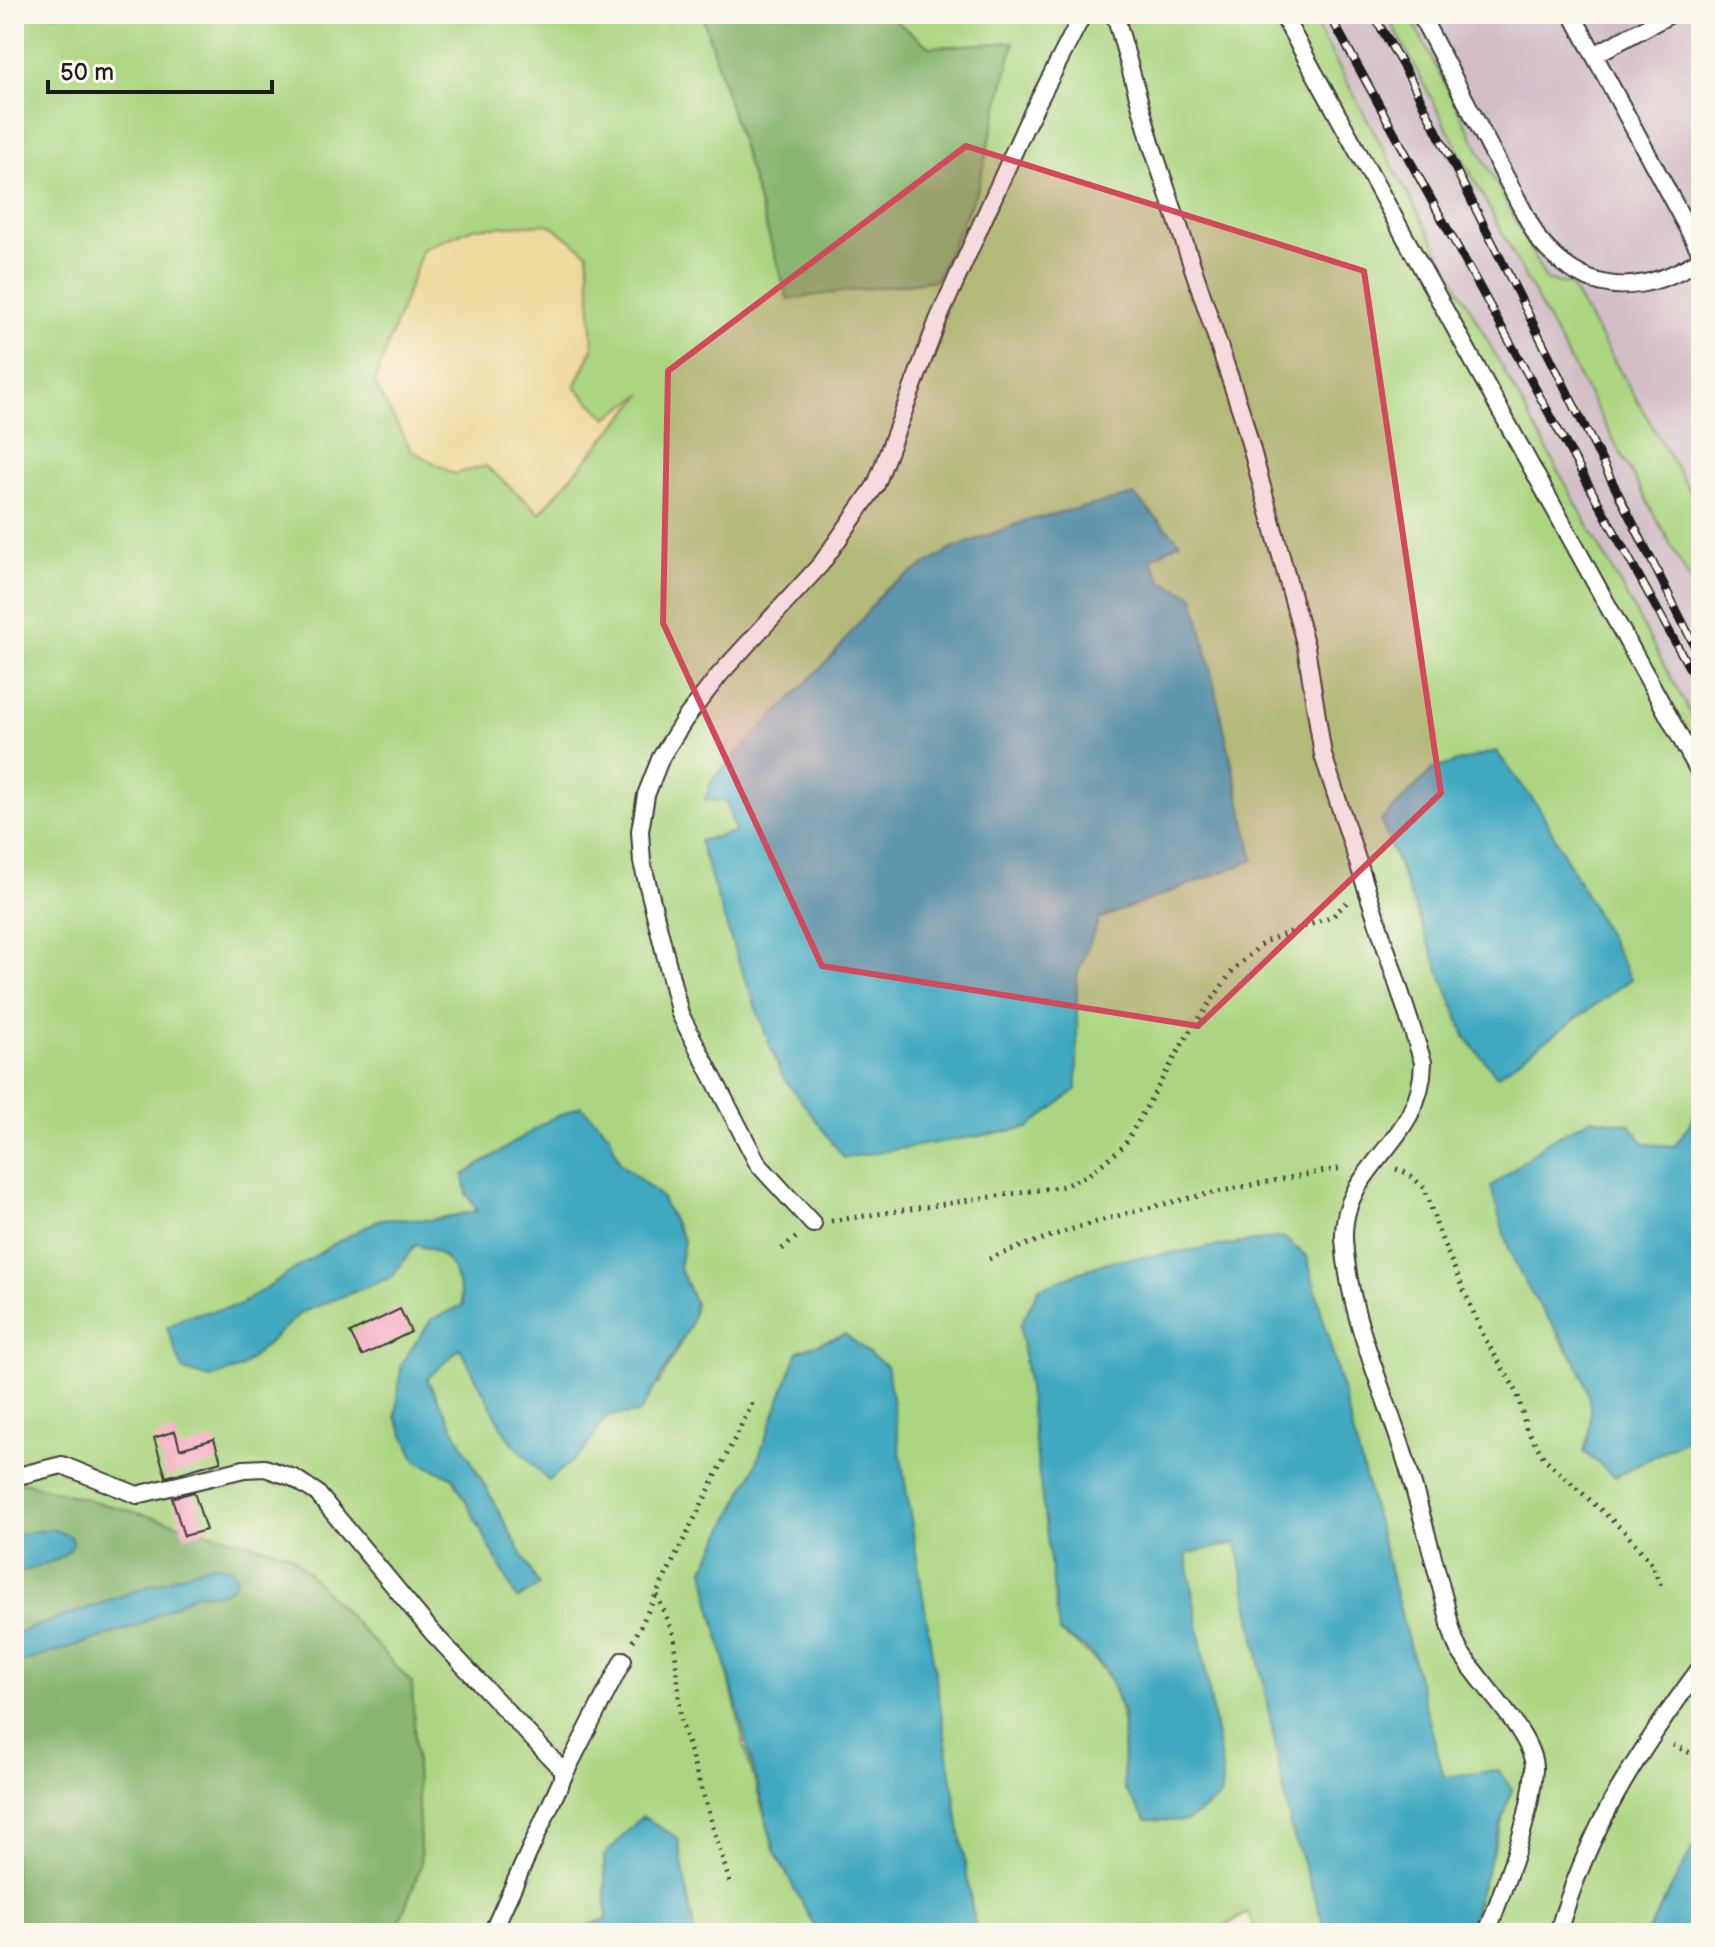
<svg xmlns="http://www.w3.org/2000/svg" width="1715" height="1947" font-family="'Balsamiq Sans',sans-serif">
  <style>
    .industrial { fill: #d2bdc7 }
    .green { fill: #abd581; stroke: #64784e; stroke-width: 2; fill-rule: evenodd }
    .forest { fill: #88b66f; stroke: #526946; stroke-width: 2 }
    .sand { fill: #eeda9e; stroke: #857b5d; stroke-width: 2 }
    .water { fill: #41a8c1; stroke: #2e626e; stroke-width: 2 }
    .building { fill: #f5abc3 }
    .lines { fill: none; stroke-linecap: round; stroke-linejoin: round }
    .lane-casing { stroke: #3c3b37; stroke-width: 20 }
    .path { stroke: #3c3b37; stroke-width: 5; stroke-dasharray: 2 6; stroke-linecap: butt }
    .lane { stroke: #fff; stroke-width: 16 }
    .rail-casing { stroke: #1c1c1c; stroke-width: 9 }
    .rail { stroke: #fbf7ec; stroke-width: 6; stroke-dasharray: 18; stroke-linecap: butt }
    .marked { fill: #d1495b; fill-opacity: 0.2; stroke: #d1495b; stroke-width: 6; stroke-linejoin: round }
  </style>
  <rect width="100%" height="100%" fill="#fbf7ec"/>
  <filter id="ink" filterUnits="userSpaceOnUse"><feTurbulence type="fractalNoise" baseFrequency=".0125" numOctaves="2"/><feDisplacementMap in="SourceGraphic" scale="16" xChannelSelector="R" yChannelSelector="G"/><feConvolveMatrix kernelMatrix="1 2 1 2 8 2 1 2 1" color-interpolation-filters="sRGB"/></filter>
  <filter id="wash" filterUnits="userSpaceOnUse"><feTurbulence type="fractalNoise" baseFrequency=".006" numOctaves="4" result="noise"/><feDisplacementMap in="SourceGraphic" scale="32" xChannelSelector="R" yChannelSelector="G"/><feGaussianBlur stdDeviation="1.8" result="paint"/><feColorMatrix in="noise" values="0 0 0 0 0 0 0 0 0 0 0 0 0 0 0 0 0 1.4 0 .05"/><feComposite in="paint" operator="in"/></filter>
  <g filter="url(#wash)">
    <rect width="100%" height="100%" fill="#f0ebd2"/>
    <g class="industrial">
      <polygon points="1310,14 1387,14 1403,42 1551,326 1701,600 1701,733"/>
      <polygon points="1409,14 1701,14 1701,510 1570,285 1546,280"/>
    </g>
    <g class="green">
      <path d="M 14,14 L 702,14 L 788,299 L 930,47 L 887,14 L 1310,14 L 1701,733 L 1701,1118 L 1695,1115 L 1675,1146 L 1645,1144 L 1629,1124 L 1557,1334 L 1588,1381 L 1593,1425 L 1698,1435 L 1701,1432 L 1701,1842 L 1696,1843 L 1647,1933 L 1467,1933 L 1512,1789 L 1499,1770 L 1444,1778 L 1307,1257 L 1283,1237 L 1059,1632 C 1129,1677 1123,1713 1124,1789 L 1220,1798 L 1223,1774 L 1185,1553 L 1237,1543 L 1291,1828 L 1327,1933 L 1256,1933 L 1248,1913 L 1211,1933 L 976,1933 L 753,1472 L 704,1569 L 744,1745 L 775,1852 L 818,1933 L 694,1933 L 692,1915 L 604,1856 L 607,1919 L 567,1933 L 395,1933 L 421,1866 L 14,1484 ZM 423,249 L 593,348 L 575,387 L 607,419 L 639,397 L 541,512 L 486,466 L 404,307 ZM 1433,769 L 1466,1038 L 1381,822 ZM 581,1106 L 609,1134 L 620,1163 L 660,1196 L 684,1241 L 679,1267 L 695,1304 L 691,1324 L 659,1384 L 607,1416 L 583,1452 L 508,1438 L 460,1347 L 427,1379 L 539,1586 L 518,1599 L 453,1478 L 416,1461 L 396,1417 L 399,1392 L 431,1320 L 463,1306 C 456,1272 451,1251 415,1245 L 392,1277 L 300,1313 L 241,1368 L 186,1316 L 238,1306 L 332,1245 L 380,1219 L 431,1220 L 478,1211 L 467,1194 L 464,1175 L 549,1120 Z"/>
      <polygon points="1387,14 1409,14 1546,280 1570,285 1701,510 1701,600 1551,326"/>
    </g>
    <g class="forest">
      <polygon points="702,14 887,14 930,47 1014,42 978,188 936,280 788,299"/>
      <polygon points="22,1482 290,1554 412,1683 421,1866 395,1933 14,1933 14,1484"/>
    </g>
    <polygon class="sand" points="549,224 588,253 593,348 575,387 607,418 643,394 540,513 486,466 454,474 411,450 374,383 423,249 473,228"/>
    <g class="water">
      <polygon points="1134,495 1180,542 1151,559 1162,581 1194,596 1254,860 1099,919 1077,976 1077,1089 1028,1128 844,1158 781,1074 736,955 699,841 735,832 726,801 705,800 712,780 836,652 885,589 952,549 1025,521"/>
      <polygon points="1496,751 1540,809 1631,979 1497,1076 1466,1038 1381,821 1433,769"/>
      <path d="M 581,1106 L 609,1134 L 620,1163 L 660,1196 L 684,1241 L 679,1267 L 695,1303 L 691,1324 L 640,1413 L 607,1416 L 583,1452 L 548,1481 L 508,1438 L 460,1348 L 427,1379 L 539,1586 L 517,1599 L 454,1478 L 416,1461 L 396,1417 L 401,1364 L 431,1320 L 463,1305 C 457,1272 451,1251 415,1245 L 392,1277 L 300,1313 L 241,1368 L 210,1378 L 183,1370 L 167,1328 L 186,1316 L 238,1306 L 332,1245 L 380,1219 L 431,1220 L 477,1211 L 467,1194 L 464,1175 L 549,1120 Z"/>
      <path d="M 1696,1114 L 1701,1118 L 1701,1432 L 1615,1477 L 1584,1452 C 1612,1370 1541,1328 1513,1258 C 1503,1235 1498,1210 1491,1187 L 1548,1141 L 1592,1118 L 1629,1124 L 1645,1144 L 1675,1146 Z"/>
      <polygon points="1283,1237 1307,1257 1444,1777 1499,1770 1512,1789 1467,1933 1327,1933 1291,1828 1237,1543 1186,1554 1223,1774 1220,1798 1187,1821 1146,1820 1124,1788 1123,1712 1106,1670 1085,1648 1059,1632 1020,1326 1039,1288 1107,1262"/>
      <polygon points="845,1334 887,1367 976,1933 818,1933 775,1852 711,1607 704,1569 753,1472 798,1351"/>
      <path d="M 51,1529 L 70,1536 L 73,1544 C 64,1563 33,1567 14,1574 L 14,1535 Z"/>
      <polygon points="212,1564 232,1569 236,1577 234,1586 224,1593 195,1594 137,1626 14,1665 14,1634"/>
      <polygon points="642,1816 678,1838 694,1933 567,1933 607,1919 604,1856"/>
      <polygon points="1696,1842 1701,1842 1701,1933 1647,1933"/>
    </g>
    <g id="blocks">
      <g class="building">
        <polygon points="400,1309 411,1332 362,1356 350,1333"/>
        <polygon points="175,1431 180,1449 214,1439 221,1461 166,1477 154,1438"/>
        <polygon points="194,1492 206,1530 184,1536 172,1498"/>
      </g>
    </g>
  </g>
  <g filter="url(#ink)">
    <use href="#blocks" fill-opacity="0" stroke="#3c3b37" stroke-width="2"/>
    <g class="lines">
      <defs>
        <g id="lane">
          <path d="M 1115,14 L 1151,143 L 1242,414 L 1306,647 L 1323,755 L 1423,1062 C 1422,1145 1341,1165 1344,1239 C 1349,1324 1389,1398 1411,1478 C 1422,1517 1433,1556 1443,1595 C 1448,1612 1450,1632 1458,1648 C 1475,1679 1536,1736 1534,1770 C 1530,1825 1505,1882 1487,1933"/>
          <polyline points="1282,14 1701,775"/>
          <path d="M 1420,14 L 1538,239 C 1586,297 1640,297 1701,259"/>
          <polyline points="1572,14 1701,253"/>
          <polyline points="1594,55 1671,14"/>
          <polyline points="813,1224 758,1164 680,1014 642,862 640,831 646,795 661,757 685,719 720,674 821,564 876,485 938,320 1026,125 1083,14"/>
          <polyline points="14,1477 62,1465 137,1495 244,1469 265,1468 294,1478 317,1493 432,1632 565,1773"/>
          <polyline points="492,1933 565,1773 623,1660"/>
          <path d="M 1558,1933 C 1587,1830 1638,1752 1701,1667"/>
        </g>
      </defs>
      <use href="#lane" class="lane-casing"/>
      <g class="path">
        <polyline points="1396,1169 1407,1173 1425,1188 1439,1233 1485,1339 1517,1392 1526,1428 1544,1458 1626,1533 1651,1563 1661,1586"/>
        <polyline points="831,1221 1064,1186 1088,1175 1124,1146 1187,1036 1233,970 1264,942 1333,916 1347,902"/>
        <polyline points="782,1249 798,1236"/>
        <path d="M 989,1259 C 1102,1213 1224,1189 1343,1168"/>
        <polyline points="657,1595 674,1635 681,1722 730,1883"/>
        <polyline points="633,1641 753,1402"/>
        <polyline points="1673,1745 1701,1758"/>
      </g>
      <use href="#lane" class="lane"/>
      <defs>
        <g id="rail">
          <polyline points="1329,14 1701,689"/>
          <polyline points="1373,14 1412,82 1701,659"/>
        </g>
      </defs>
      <use href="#rail" class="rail-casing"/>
      <use href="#rail" class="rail"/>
    </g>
  </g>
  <path class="marked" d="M 966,146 L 1364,271 L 1441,793 L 1198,1026 L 822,966 L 663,623 L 668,371 Z"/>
  <rect width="1715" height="1947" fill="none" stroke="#fbf7ec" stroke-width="48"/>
  <path d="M48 80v12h224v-12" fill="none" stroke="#1c1c1c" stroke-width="4"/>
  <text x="60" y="80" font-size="24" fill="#1c1c1c" stroke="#fbf7ec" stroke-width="6" paint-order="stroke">50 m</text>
</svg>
